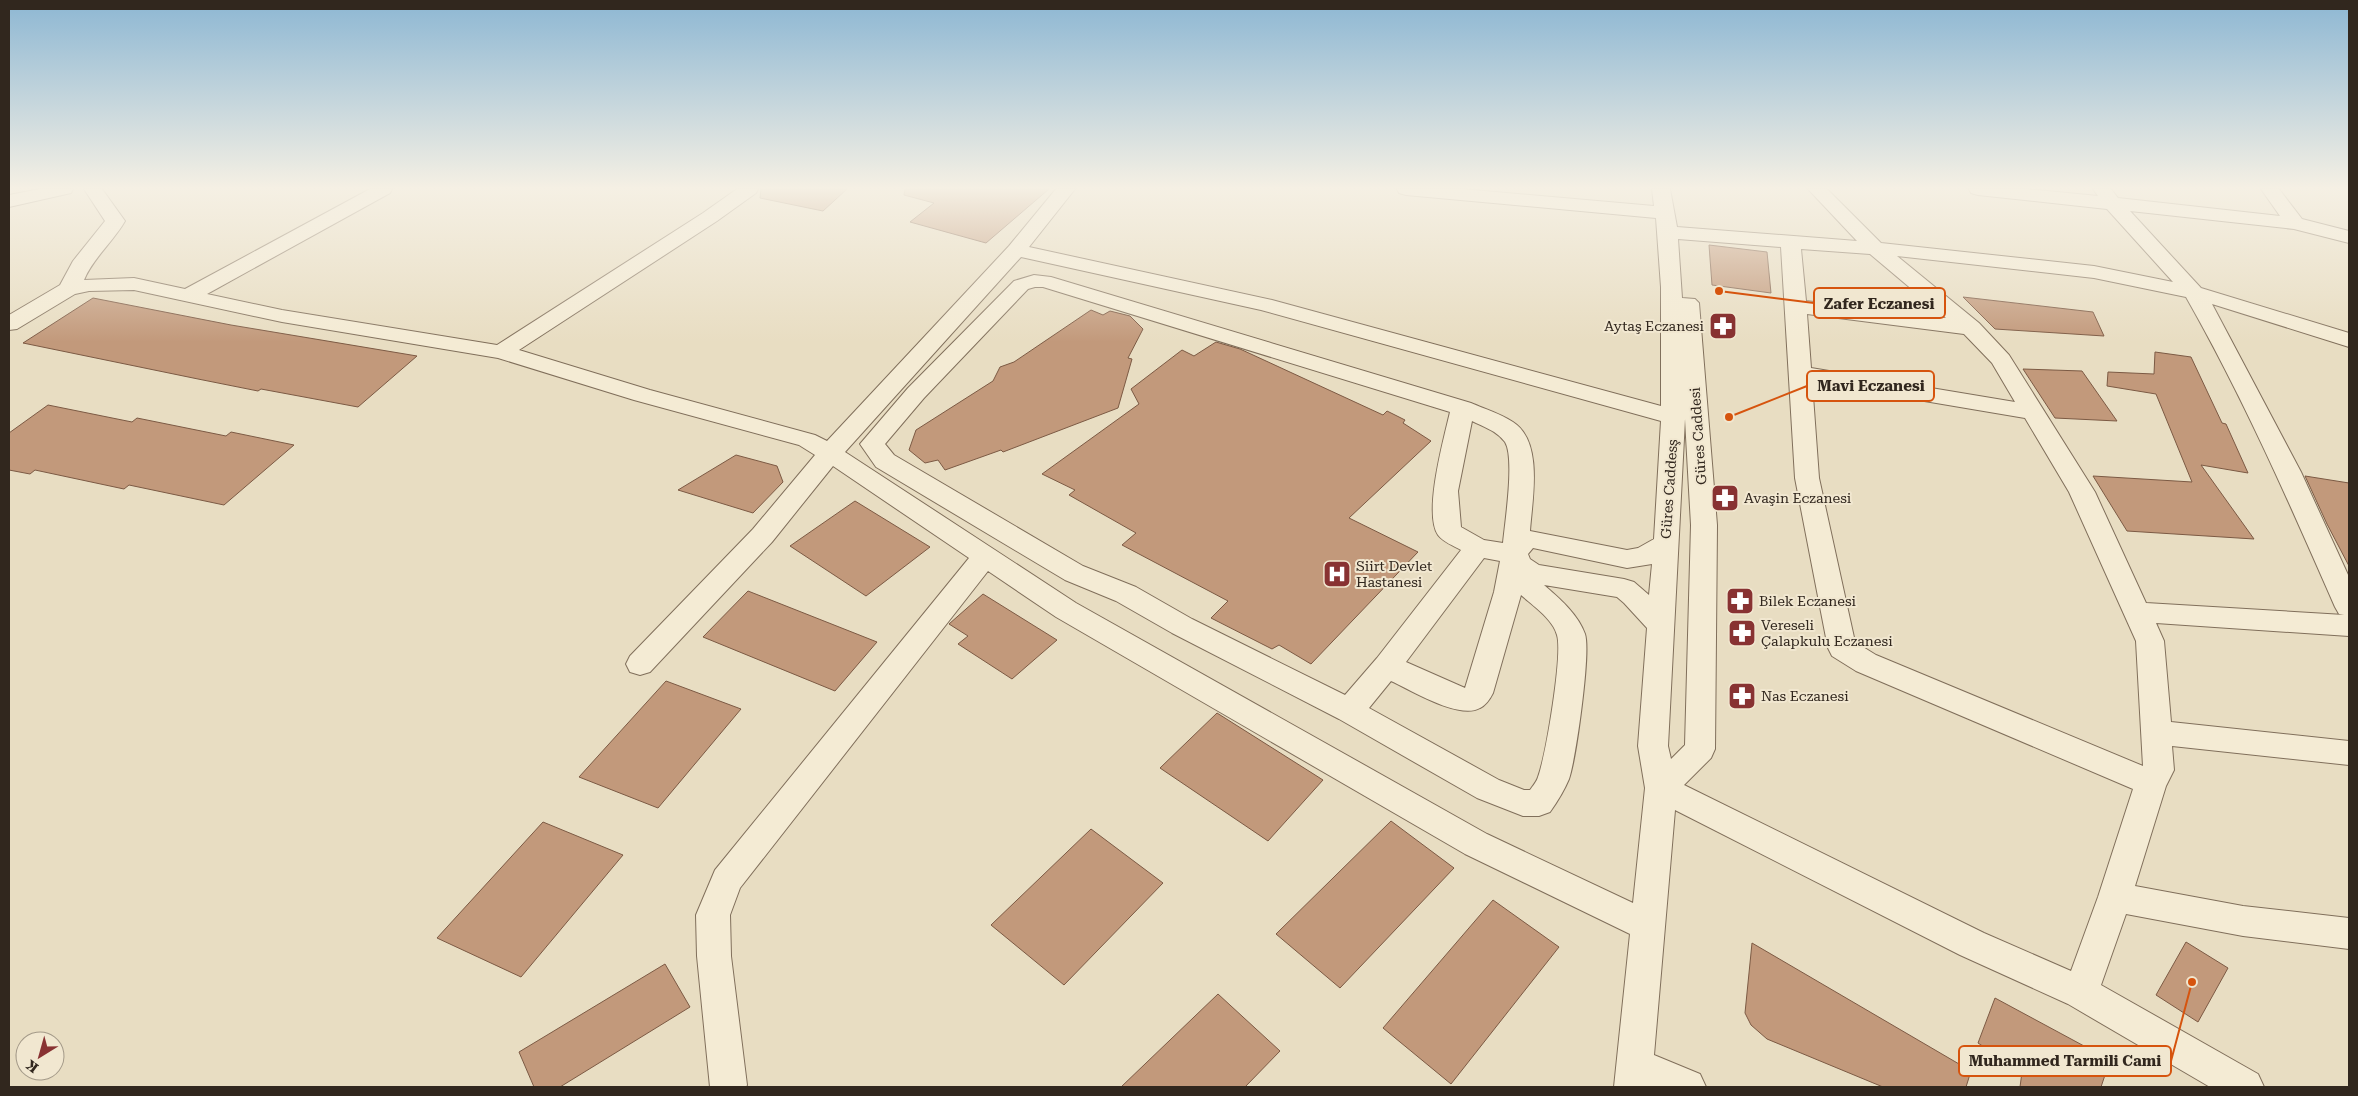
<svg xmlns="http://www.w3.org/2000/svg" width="2358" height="1096" font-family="'Roboto Serif',serif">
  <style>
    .building { fill: #c2997b; stroke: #7c5a44 }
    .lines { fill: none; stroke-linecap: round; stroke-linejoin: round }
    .minor-casing { stroke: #806f5b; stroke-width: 2 }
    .minor { fill: #f4ebd4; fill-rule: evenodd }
    .labels { text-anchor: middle; stroke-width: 4; stroke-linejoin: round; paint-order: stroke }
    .poi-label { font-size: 14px; fill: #31271e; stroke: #f1e7d0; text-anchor: start }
    .street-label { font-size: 14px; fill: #31271e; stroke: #f1e7d0 }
    .leader { fill: none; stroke: #d6540e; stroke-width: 2 }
    .callout-dot { fill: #d6540e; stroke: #f1e7d0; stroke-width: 2 }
    .callout { fill: #f1e7d0; stroke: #d6540e; stroke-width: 2 }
    .callout-label { font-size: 15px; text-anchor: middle; font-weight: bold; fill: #31271e }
  </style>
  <rect width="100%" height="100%" fill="#e8ddc2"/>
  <g class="building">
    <polygon points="761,189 847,189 823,211 760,198"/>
    <polygon points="905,189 1049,189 986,243 910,222 934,203 904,195"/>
    <polygon points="1709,245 1767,252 1771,293 1712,285"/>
    <polygon points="1963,297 2093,312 2104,336 1995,329"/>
    <polygon points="93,298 231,325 417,356 358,407 261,389 258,391 198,379 23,343"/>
    <polygon points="1091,310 1103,315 1110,311 1130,316 1143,329 1128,358 1132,359 1118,408 1003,452 1001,450 945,470 938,460 925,463 909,450 916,430 993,381 1000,367 1014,362"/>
    <polygon points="1216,342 1240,349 1383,415 1387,411 1405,420 1403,423 1431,441 1349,518 1418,552 1311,664 1279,645 1272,649 1211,618 1228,601 1122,545 1136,533 1069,495 1075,490 1042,474 1139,404 1131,389 1182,350 1194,356"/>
    <polygon points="2155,352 2191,357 2222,423 2226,424 2248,473 2201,465 2254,539 2127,531 2093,476 2192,482 2156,394 2107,386 2108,372 2154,374"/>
    <polygon points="2023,369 2082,371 2117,421 2055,418"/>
    <polygon points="48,405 132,422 137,418 226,436 231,432 294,445 224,505 129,485 124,489 35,470 30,474 9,470 9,433"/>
    <polygon points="736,455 777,466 783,482 753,513 678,490"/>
    <polygon points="2305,476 2349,483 2349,566 2327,524"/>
    <polygon points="855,501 930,547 866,596 790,546"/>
    <polygon points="748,591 877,642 835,691 703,637"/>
    <polygon points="983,594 1057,640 1012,679 958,644 968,636 949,624"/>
    <polygon points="666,681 741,709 658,808 579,777"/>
    <polygon points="1217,713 1323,780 1268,841 1160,768"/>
    <polygon points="1391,821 1454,868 1340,988 1276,934"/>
    <polygon points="543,822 623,855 521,977 437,938"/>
    <polygon points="1091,829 1163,883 1064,985 991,925"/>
    <polygon points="1493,900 1559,947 1451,1084 1383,1028"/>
    <polygon points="2186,942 2228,968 2198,1022 2156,995"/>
    <polygon points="1752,943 1971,1071 1966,1087 1883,1087 1767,1039 1751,1025 1745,1013"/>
    <polygon points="665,964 690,1007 560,1087 534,1087 519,1052"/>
    <polygon points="1218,994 1280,1051 1245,1087 1121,1087"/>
    <polygon points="1995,998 2110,1060 2101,1087 2020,1087 2022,1072 1978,1043"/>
  </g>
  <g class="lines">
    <defs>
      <g id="minor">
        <polygon points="40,189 73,189 71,193 9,207 9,195"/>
        <path d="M 84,189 L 102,189 L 125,221 C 113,242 93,258 84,280 L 134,278 L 185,289 L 370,189 L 392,189 L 390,193 L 207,294 L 282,310 L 497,345 L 703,213 L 737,189 L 758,189 L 756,193 L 717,221 L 519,350 L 650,390 L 815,435 L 827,441 L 1009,246 L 1056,189 L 1075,189 L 1029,247 L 1272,300 L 1661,406 L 1661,287 L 1656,218 L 1406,195 L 1399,193 L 1397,189 L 1462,189 L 1654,206 L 1652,189 L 1670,189 L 1677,227 L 1857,241 L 1808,189 L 1827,189 L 1881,243 L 2094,266 L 2173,282 L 2107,209 L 1978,195 L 1971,193 L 1969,189 L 2026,189 L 2098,196 L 2093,189 L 2111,189 L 2118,198 L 2280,216 L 2261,189 L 2279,189 L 2302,219 L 2349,231 L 2349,243 L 2294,229 L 2130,211 L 2201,288 L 2349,333 L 2349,347 L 2212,304 L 2301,472 L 2349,577 L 2349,636 L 2156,623 L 2164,641 L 2171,722 L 2349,741 L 2349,765 L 2172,746 L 2174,770 L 2166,786 L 2135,886 L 2243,906 L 2349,918 L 2349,949 L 2243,936 L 2126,914 L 2101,985 L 2258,1074 L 2264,1087 L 2210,1087 L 2068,1004 L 1960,955 L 1675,810 L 1654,1055 L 1700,1074 L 1706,1087 L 1614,1087 L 1630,934 L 1465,854 L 1056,617 L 988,571 L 740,888 L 730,915 L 731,956 L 747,1085 L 746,1087 L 710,1087 L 697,956 L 696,915 L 715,870 L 969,558 L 833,466 L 772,542 L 650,672 L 640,675 L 630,672 L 626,664 L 630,656 L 753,529 L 815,455 L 799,445 L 634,400 L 498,358 L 282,322 L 134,290 L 89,291 L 75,294 L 17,329 L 9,330 L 9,315 L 60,285 L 73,261 L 105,221 ZM 1678,239 L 1781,247 L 1795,478 L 1828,648 L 1832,656 L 1856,671 L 2133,789 L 2098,897 L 2071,971 L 1984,933 L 1684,785 L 1711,758 L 1715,749 L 1717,525 L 1699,303 L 1695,299 L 1682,298 ZM 1801,249 L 1870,254 L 1946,318 L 1806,301 ZM 1897,256 L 2094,278 L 2186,297 C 2243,397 2289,502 2335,607 L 2339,614 L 2344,615 L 2146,603 L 2095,492 L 2009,355 L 1979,323 ZM 1021,257 L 1261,310 L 1661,421 L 1654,539 L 1638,548 L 1627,550 L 1530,531 C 1532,500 1544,442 1513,422 C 1501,414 1485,409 1471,403 L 1051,277 L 1034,275 L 1014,281 L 908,388 L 860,444 L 876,467 L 1065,580 L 1116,601 L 1172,633 L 1339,719 L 1477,798 L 1523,816 L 1539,816 L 1550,812 C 1557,802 1564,791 1569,779 C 1576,758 1591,652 1585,634 C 1578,614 1559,598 1544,585 L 1617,597 L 1624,603 L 1647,628 L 1638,746 L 1645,788 L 1633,903 L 1487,834 L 1076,603 L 845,452 ZM 1035,287 L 1043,287 L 1450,412 C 1444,438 1423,513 1438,535 C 1443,542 1454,546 1461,550 L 1377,658 L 1345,695 L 1192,619 L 1136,587 L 1083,566 L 894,455 L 885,444 L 924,398 L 1028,289 ZM 1807,314 L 1964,334 L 1992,363 L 2015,402 L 1811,368 ZM 1812,382 L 2025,418 L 2069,492 L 2136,641 L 2143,766 L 1876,655 L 1855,642 L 1819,478 ZM 1685,419 L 1691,525 L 1685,745 L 1671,759 L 1668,746 ZM 1472,421 C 1484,427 1497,431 1505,442 C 1515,458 1505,522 1503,543 L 1484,540 L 1461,527 L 1458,491 ZM 1533,548 L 1627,568 L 1652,564 L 1649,595 L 1634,582 L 1624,579 L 1539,565 L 1530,559 L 1528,554 ZM 1484,558 L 1500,561 L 1494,592 L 1465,688 L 1406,662 ZM 1521,595 C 1532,605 1553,619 1557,635 C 1563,654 1546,755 1538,777 C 1537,781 1533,786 1530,790 L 1524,790 L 1499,780 L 1369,708 L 1391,681 C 1411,690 1459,720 1480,708 C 1486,705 1490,699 1493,693 Z"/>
      </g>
    </defs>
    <use href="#minor" class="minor-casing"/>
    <use href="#minor" class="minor"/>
  </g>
  <linearGradient id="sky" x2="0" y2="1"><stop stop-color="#8db7d3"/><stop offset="0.55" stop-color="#f5f0e4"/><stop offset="1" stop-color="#f5f0e4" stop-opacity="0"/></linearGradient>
  <rect width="2358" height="342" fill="url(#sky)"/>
  <defs>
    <symbol id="pharmacy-square" viewBox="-11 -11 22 22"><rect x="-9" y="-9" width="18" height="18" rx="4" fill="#883232" stroke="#f1e7d0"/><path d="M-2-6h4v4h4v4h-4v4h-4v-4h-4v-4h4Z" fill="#fff"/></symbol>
    <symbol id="hospital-square" viewBox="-11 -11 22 22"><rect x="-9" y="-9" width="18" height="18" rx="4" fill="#883232" stroke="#f1e7d0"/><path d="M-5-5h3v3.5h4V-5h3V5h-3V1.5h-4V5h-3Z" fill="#fff"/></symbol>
  </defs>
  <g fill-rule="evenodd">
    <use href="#pharmacy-square" x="1707" y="310" width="32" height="32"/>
    <use href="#pharmacy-square" x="1709" y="482" width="32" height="32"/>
    <use href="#hospital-square" x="1321" y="558" width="32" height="32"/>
    <use href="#pharmacy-square" x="1724" y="585" width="32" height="32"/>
    <use href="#pharmacy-square" x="1726" y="617" width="32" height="32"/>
    <use href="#pharmacy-square" x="1726" y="680" width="32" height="32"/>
  </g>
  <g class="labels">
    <g class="poi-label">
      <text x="1704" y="331" text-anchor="end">Aytaş Eczanesi</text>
      <text x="1744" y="503">Avaşin Eczanesi</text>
      <text x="1356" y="571">Siirt Devlet<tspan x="1356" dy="16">Hastanesi</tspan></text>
      <text x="1759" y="606">Bilek Eczanesi</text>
      <text x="1761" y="630">Vereseli<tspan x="1761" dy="16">Çalapkulu Eczanesi</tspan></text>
      <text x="1761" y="701">Nas Eczanesi</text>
    </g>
    <g class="street-label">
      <text transform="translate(1698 436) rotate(-94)" y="5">Güres Caddesi</text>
      <text transform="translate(1669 489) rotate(-86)" y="5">Güres Caddesş</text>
    </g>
  </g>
  <path class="leader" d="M1719 291L1814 303M1729 417L1807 386M2192 982L2171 1061"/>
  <g class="callout-dot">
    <circle cx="1719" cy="291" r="5"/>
    <circle cx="1729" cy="417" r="5"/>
    <circle cx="2192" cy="982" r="5"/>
  </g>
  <g class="callout">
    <rect x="1814" y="288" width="131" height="30" rx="5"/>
    <rect x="1807" y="371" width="127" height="30" rx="5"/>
    <rect x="1959" y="1046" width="212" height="30" rx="5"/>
  </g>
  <g class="callout-label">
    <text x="1879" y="309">Zafer Eczanesi</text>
    <text x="1871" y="391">Mavi Eczanesi</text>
    <text x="2065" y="1066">Muhammed Tarmili Cami</text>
  </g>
  <rect width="2358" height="1096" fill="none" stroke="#31271e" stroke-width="20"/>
  <g transform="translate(40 1056) rotate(217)"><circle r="24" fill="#f1e7d0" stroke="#a49a89"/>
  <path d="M0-4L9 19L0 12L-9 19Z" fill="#883232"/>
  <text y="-8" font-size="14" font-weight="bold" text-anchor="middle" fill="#31271e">K</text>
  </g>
</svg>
